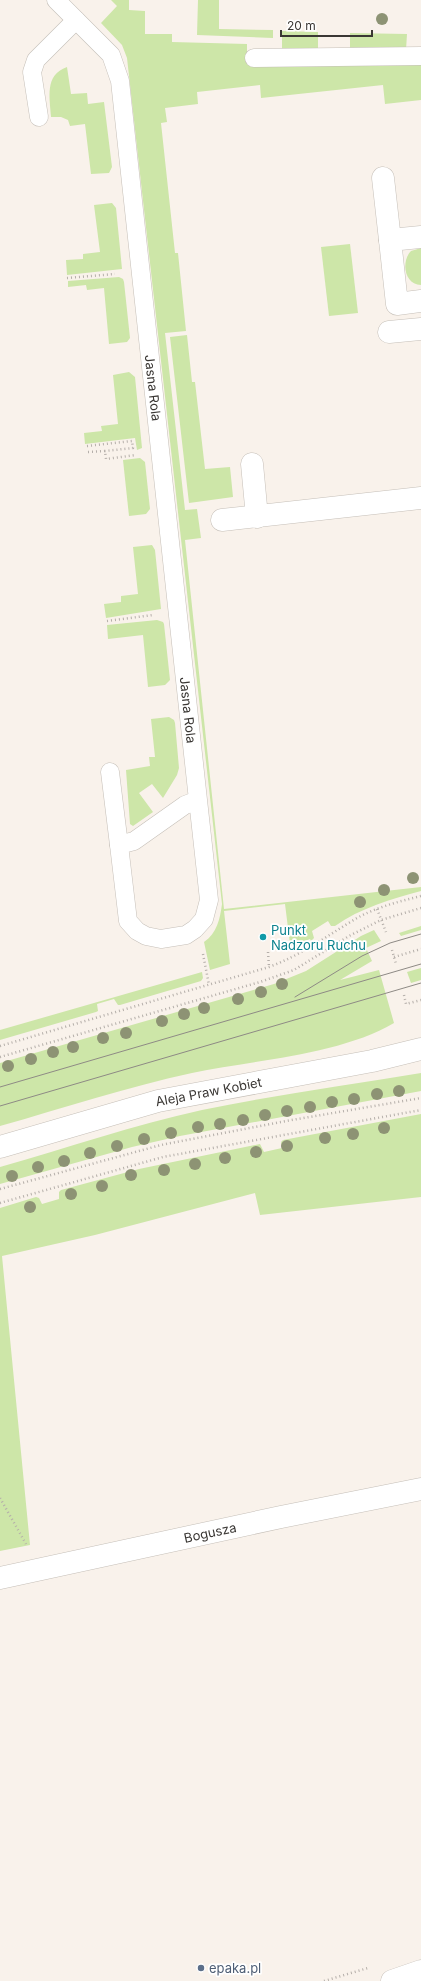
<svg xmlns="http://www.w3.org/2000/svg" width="421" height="1981" font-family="Inter,sans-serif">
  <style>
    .green { fill: #cde6a8 }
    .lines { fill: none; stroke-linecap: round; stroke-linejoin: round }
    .service-casing { stroke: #c5bfb8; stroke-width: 19 }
    .minor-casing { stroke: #c5bfb8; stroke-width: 23 }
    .tertiary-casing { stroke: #c5bfb8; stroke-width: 23 }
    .path { stroke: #b5afaa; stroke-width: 2.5; stroke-dasharray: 1 3; stroke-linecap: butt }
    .service { stroke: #fff; stroke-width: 18 }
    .minor { stroke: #fff; stroke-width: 22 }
    .tertiary { stroke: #fff; stroke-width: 22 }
    .tram { stroke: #8e8a85; stroke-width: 1 }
    .tree { fill: #8d9374 }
    .culture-dot { fill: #0f9aa8; stroke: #fff; stroke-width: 1.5 }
    .service-dot { fill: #5c6f8a; stroke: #fff; stroke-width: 1.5 }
    .labels { text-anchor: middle; stroke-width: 3.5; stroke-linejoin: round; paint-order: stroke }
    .street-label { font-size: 13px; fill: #3a3734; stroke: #fff }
    .culture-label { font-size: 13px; fill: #0d838f; stroke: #fff; text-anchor: start }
    .service-label { font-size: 13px; fill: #4e5e75; stroke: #fff; text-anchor: start }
  </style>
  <rect width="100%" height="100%" fill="#f9f2eb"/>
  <g class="green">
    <path d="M 111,0 L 129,0 L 129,10 L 145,11 L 145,34 L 172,34 L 172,42 L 247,44 L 247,65 L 421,62 L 421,100 L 385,104 L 383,85 L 261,98 L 260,85 L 197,92 L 198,104 L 165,108 L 167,122 L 161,123 L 175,253 L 178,253 L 186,331 L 165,333 L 185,510 L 197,509 L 201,538 L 185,540 L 224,909 L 421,887 L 421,891 C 392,899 360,908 335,926 L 331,926 L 328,921 L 312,931 L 314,938 L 311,941 L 310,939 L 305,941 L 306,944 L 295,949 L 290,944 L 285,904 L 224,911 L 230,964 L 210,970 L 204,942 C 217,933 220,919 222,904 L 127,58 L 122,45 L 101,23 L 117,6 Z"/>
    <polygon points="198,0 219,0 219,29 273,30 273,38 197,35"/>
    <polygon points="282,31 318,32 318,52 282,51"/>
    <polygon points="350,33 407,34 406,50 350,50"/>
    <path d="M 67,67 L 71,94 L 87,93 L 88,104 L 104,102 L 112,167 L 109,173 L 91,174 L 85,124 L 70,126 L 68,120 L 61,117 L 51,117 C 50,98 44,75 67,67 Z"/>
    <polygon points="112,203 116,208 122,269 67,275 66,260 83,259 83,254 100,252 94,205"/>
    <polygon points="350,244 358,313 329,316 321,247"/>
    <path d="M 421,248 L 421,285 C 404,285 401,261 411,251 Z"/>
    <polygon points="119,277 123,279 124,282 130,338 127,342 109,344 104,288 87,290 86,285 68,287 68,281"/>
    <polygon points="187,335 192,382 195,382 205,469 230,467 233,497 189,503 170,337"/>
    <polygon points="129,372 135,377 142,448 137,450 135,438 85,444 84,433 102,431 101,426 118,424 113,375"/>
    <polygon points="140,458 145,462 150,509 146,514 129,516 123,460"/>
    <polygon points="152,545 155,550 161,609 106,618 104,604 121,602 121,596 138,594 133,547"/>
    <polygon points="157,620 163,622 164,624 170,680 165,685 148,687 143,635 108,639 107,625"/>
    <polygon points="169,717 174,720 175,723 179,768 177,775 163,798 152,784 139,793 153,812 133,826 130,824 126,770 150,766 149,757 155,757 151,719"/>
    <polygon points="421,926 421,930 401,936 399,933"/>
    <path d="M 374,930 L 381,941 L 366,948 L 372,961 L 340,980 L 379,970 L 394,1023 C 340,1055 254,1060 192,1073 C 127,1087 64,1108 0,1126 L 0,1063 L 274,984 L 306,971 L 361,936 Z"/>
    <polygon points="421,968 421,980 411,983 407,972"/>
    <polygon points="202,972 203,978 201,981 120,1005 118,1005 114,999 97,1004 98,1011 96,1012 0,1040 0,1030"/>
    <path d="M 421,1073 L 421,1091 L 180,1136 L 132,1147 L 0,1184 L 0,1167 C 67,1148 134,1125 202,1110 C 274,1095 348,1085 421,1073 Z"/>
    <polygon points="421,1114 421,1197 260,1215 255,1193 95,1235 2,1256 30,1545 0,1551 0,1208 36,1197 39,1198 42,1204 59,1199 59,1192 61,1190 139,1169 260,1144 264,1152 282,1148 281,1142 283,1140"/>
  </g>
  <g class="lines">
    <defs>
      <g id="service">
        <path id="s1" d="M 56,0 L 111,55 L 120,81 L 198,800 L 209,900 L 204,919 L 195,929 L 186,935 L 161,939 L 146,936 L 137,931 L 128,921 L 119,845 L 134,841 L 185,805 L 198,800"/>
        <polyline points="254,58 421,56"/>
        <polyline points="39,117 32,72 36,60 76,20"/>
        <polyline points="110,772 119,845"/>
      </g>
      <g id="minor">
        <polyline points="383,178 390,240"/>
        <polyline points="421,237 390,240 397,304 421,301"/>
        <polyline points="389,332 421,329"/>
        <polyline points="252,464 257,517"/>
        <polyline points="222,520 421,498"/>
        <path id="s2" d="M 0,1147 L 158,1101 L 372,1061 L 421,1049"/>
        <path id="s3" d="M 0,1578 L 281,1517 L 421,1489"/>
      </g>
      <polyline id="tertiary" points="392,1981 421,1971"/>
    </defs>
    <use href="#service" class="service-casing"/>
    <use href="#minor" class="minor-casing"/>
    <use href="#tertiary" class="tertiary-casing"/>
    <g class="path">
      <polyline points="67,278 115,274"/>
      <polyline points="87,446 132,441 133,448 105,451"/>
      <polyline points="88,452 105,451 106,459 136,455"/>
      <polyline points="107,621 153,615"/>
      <polyline points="377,909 386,932"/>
      <polyline points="392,950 396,964"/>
      <polyline points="268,952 269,967"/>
      <polyline points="203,954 209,985"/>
      <polyline points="394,957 421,949"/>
      <polyline points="404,995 406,1004 421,1000"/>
      <path d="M 0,1046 L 269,967 C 301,955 324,938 352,921 C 373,908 397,902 421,896"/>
      <polyline points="0,1057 260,982 294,970 349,936 381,920 421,908"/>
      <polyline points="0,1189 161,1145 286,1121 421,1098"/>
      <polyline points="0,1203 163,1157 421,1110"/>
      <polyline points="0,1498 26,1544"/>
      <polyline points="324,1981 368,1968"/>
    </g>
    <use href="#service" class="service"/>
    <use href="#minor" class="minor"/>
    <use href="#tertiary" class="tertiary"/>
    <g class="tram">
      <polyline points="295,997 362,956 390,943 421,934"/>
      <polyline points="0,1087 421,964"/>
      <polyline points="0,1106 421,983"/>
    </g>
  </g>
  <g class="tree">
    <circle cx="382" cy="19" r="6"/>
    <circle cx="413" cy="878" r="6"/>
    <circle cx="384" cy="890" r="6"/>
    <circle cx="360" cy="902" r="6"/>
    <circle cx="282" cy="984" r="6"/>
    <circle cx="261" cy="992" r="6"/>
    <circle cx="238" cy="999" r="6"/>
    <circle cx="204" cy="1008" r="6"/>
    <circle cx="184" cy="1014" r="6"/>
    <circle cx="162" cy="1021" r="6"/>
    <circle cx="126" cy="1033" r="6"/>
    <circle cx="103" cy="1038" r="6"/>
    <circle cx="73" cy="1047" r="6"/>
    <circle cx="53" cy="1052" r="6"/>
    <circle cx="31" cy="1059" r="6"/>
    <circle cx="8" cy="1066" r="6"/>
    <circle cx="399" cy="1091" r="6"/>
    <circle cx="377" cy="1094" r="6"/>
    <circle cx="354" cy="1099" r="6"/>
    <circle cx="332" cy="1102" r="6"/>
    <circle cx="310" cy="1107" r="6"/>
    <circle cx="287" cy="1111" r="6"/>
    <circle cx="265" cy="1115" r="6"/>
    <circle cx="243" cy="1120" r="6"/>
    <circle cx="220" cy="1124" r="6"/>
    <circle cx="198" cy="1127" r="6"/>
    <circle cx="384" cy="1128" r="6"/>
    <circle cx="171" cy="1133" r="6"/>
    <circle cx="353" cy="1134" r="6"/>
    <circle cx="325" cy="1138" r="6"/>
    <circle cx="144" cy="1139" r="6"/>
    <circle cx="117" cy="1146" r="6"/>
    <circle cx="287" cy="1146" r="6"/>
    <circle cx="256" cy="1152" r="6"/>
    <circle cx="90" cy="1153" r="6"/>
    <circle cx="225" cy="1158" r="6"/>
    <circle cx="64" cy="1161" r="6"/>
    <circle cx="195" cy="1164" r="6"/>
    <circle cx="38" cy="1167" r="6"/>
    <circle cx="164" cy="1170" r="6"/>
    <circle cx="131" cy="1175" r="6"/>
    <circle cx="12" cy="1176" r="6"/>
    <circle cx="102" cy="1186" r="6"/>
    <circle cx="71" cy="1194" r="6"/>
    <circle cx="30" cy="1207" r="6"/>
  </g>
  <circle class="culture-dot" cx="263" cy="937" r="4"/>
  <circle class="service-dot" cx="201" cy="1968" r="4"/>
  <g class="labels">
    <g class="street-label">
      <text dy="5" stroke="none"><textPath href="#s1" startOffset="414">Jasna Rola</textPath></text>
      <text dy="5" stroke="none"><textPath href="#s1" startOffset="738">Jasna Rola</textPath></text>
      <text dy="5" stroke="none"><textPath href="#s2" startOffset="216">Aleja Praw Kobiet</textPath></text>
      <text dy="5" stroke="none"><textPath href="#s3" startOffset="215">Bogusza</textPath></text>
    </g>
    <g class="culture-label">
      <text x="271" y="935">Punkt<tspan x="271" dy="15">Nadzoru Ruchu</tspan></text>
    </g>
    <g class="service-label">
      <text x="209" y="1973">epaka.pl</text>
    </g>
  </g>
  <path d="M281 30v6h91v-6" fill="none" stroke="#3a3734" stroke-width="2"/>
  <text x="287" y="30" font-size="12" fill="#3a3734" stroke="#ffffff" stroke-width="3" paint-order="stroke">20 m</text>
</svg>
